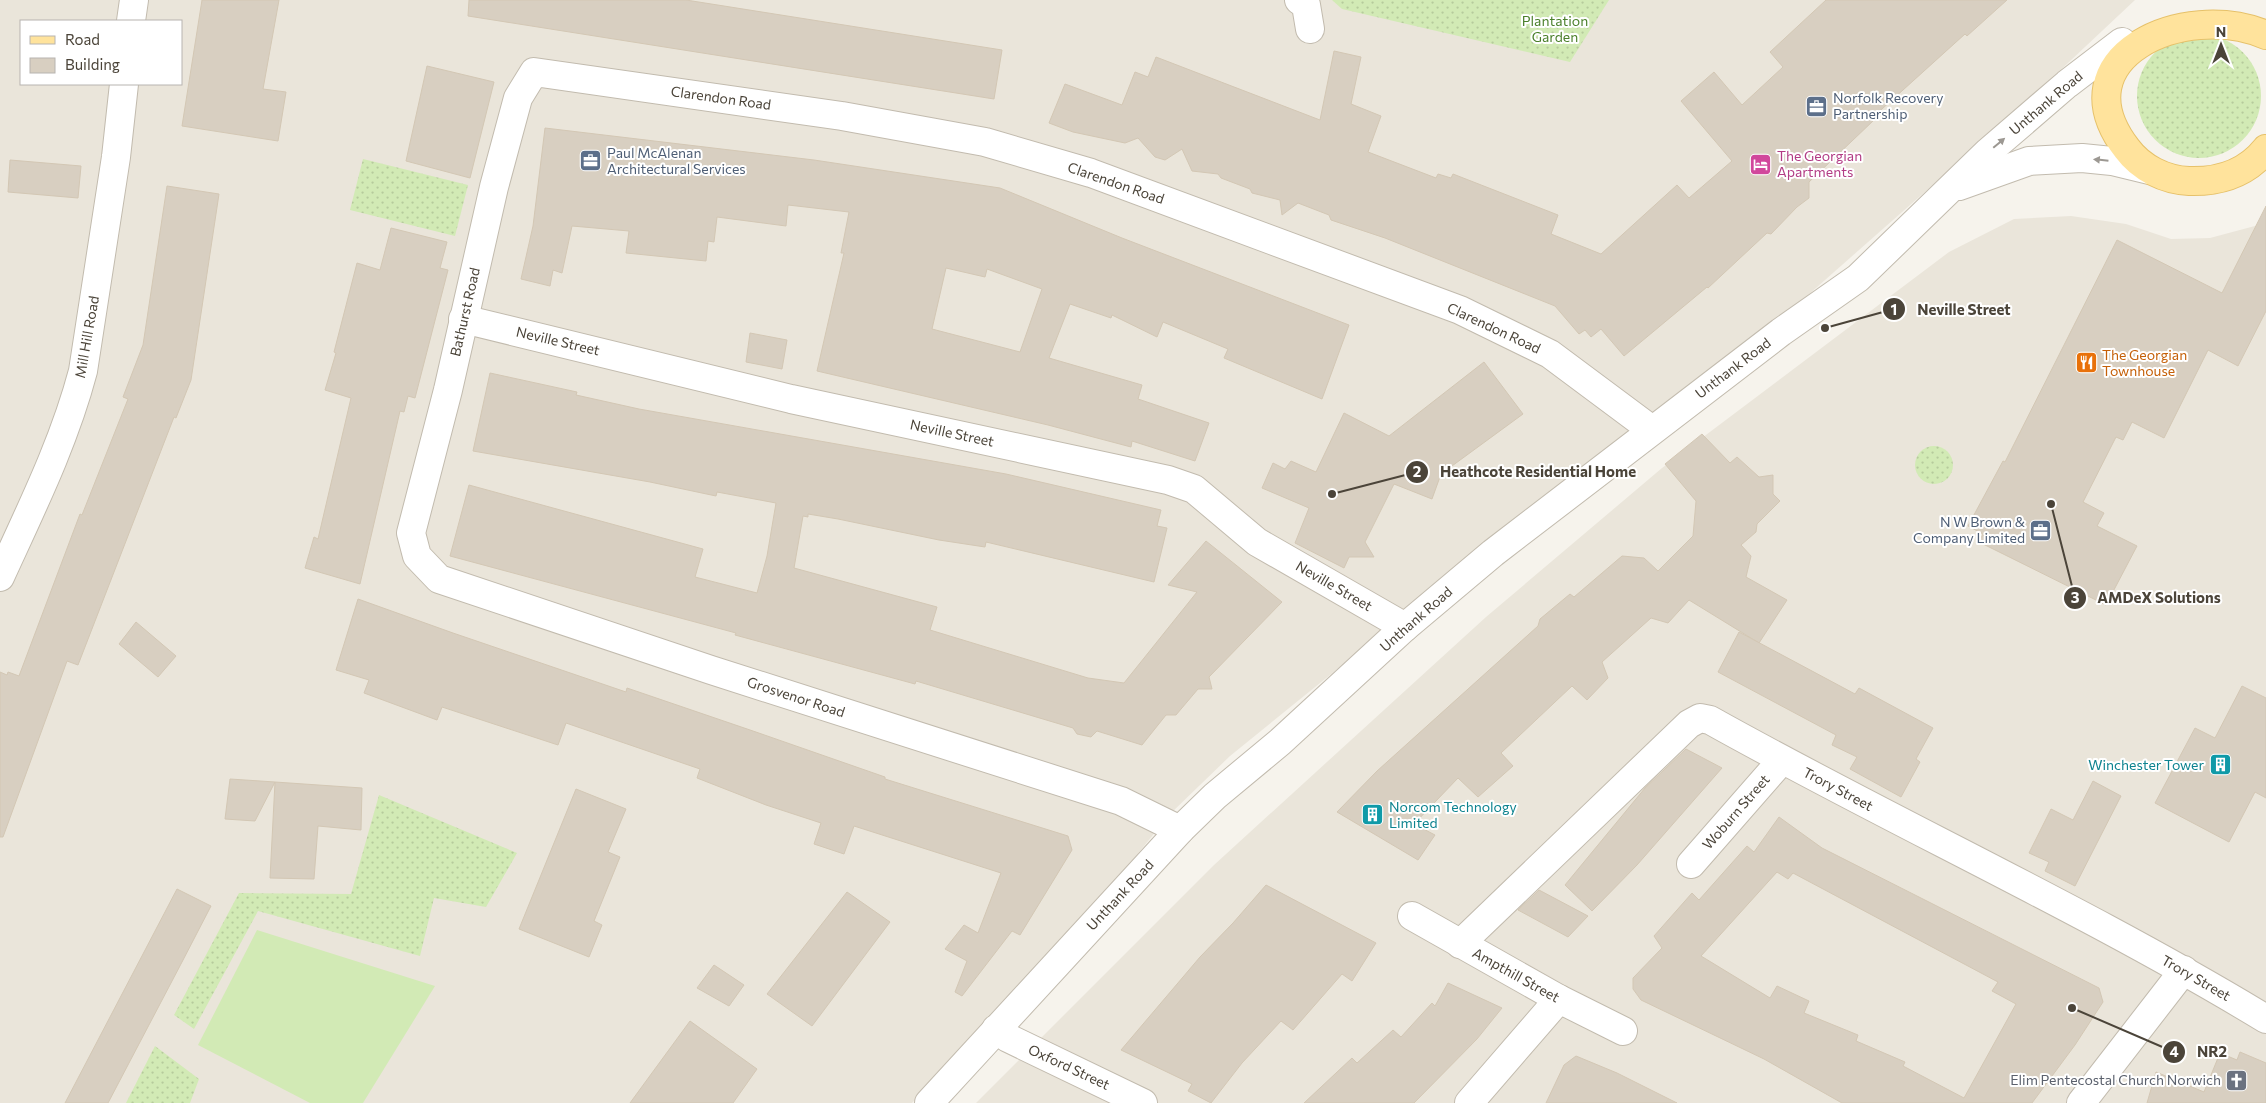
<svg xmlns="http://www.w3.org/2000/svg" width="2266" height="1103" font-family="Commissioner,sans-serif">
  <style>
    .residential { fill: #eae5da; fill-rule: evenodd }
    .grass { fill: url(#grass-dots) }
    .garden { fill: #d2eab5 }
    .building { fill: #d8cfc1; stroke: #d3c7b4; fill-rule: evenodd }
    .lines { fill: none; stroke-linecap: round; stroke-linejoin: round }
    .minor-casing { stroke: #c2bbae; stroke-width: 30 }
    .major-casing { stroke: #e6c16a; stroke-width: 30 }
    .minor { stroke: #fff; stroke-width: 28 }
    .major { stroke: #ffe39c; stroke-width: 28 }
    .oneway { fill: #9c9892 }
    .labels { text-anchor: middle; stroke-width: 4; stroke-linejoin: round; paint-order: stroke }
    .park-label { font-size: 14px; fill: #4a7f2a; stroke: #fff }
    .street-label { font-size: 14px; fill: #4b4439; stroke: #fff }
    .service-label { font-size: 14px; fill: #4e5e75; stroke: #fff; text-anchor: start }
    .hotel-label { font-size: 14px; fill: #b23c85; stroke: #fff; text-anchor: start }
    .food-label { font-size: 14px; fill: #c56008; stroke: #fff; text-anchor: start }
    .culture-label { font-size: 14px; fill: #0d838f; stroke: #fff; text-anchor: end }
    .worship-label { font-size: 14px; fill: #5b616d; stroke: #fff; text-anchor: end }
    .leader { fill: none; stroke: #4b4439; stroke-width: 2 }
    .callout-dot { fill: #4b4439; stroke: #fff; stroke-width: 2 }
    .mark-label { font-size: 15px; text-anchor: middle; font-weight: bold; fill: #fff }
    .callout-label { font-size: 15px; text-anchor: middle; font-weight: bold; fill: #4b4439; stroke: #fff; stroke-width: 4; stroke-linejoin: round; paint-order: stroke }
  </style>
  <defs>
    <pattern id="grass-dots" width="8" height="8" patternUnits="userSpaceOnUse" patternTransform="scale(1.25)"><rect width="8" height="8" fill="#d2eab5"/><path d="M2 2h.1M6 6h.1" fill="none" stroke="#b6ca9c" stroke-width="1.8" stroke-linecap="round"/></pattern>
  </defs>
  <rect width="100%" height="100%" fill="#f6f3ec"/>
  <g class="residential">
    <path d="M 0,0 L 2135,0 L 2020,108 L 1808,295 L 1606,464 L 1388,628 L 1230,756 L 1169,815 L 1115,882 L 912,1103 L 0,1103 ZM 21,21 L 181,21 L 181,84 L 21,84 Z"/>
    <polygon points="2071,216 2126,224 2171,239 2210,238 2266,223 2266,1103 976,1103 1214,865 1486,617 1662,468 1949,252 2014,219"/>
  </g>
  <g class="grass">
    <polygon points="1332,0 1609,0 1570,62 1342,9"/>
    <circle cx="2199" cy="96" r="62"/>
    <polygon points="363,159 468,185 455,236 350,210"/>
    <circle cx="1934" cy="465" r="19"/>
    <polygon points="379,795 517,853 486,907 434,898 420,956 258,911 194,1029 174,1015 239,893 351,894"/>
    <polygon points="155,1046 199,1079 190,1103 126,1103"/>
  </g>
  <polygon class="garden" points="257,930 435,986 363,1103 310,1103 198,1045"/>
  <g class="building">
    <polygon points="202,0 279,0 263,89 286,92 278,141 182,126"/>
    <polygon points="469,0 686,0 1002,50 994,99 468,16"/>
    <polygon points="1826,0 2007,0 1967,36 1965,34 1872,118 1874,120 1809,182 1809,198 1797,207 1771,234 1767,233 1708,288 1707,287 1624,356 1601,329 1591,337 1585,330 1579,334 1555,306 1385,238 1331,220 1329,215 1298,203 1282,215 1280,200 1252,193 1250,189 1221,178 1218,174 1192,171 1182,149 1165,160 1155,157 1138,138 1125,143 1073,132 1049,123 1065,84 1122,105 1135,72 1148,77 1156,57 1320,120 1334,51 1361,57 1351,104 1381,116 1368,152 1436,178 1438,174 1451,178 1453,174 1558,215 1551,234 1601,254 1677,185 1689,198 1732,161 1681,101 1714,72 1742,105 1783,67 1770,52"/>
    <polygon points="427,66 494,82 470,178 406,161"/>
    <path d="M 545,128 L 814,160 L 1000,188 L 1122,238 L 1349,325 L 1322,399 L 1224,358 L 1228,349 L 1163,322 L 1157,337 L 1112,315 L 1111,318 L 1070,304 L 1049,358 L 1142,385 L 1138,399 L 1209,423 L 1195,461 L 1132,441 L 1131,447 L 1048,425 L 817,371 L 844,253 L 841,253 L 849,212 L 788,205 L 786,226 L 717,217 L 714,242 L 708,241 L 706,261 L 626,253 L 629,231 L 572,226 L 562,273 L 553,270 L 550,286 L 521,279 L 533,226 ZM 946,268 L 985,277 L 987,269 L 1042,289 L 1020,352 L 932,329 Z"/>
    <polygon points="10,160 81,166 78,198 8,192"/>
    <polygon points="167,186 219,194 191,380 176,418 174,417 78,665 67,661 3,837 0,837 0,672 7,675 8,672 19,676 80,514 82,515 128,399 123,397 143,345"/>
    <polygon points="2266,206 2266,311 2238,366 2208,350 2164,438 2132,422 2123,440 2116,437 2083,502 2104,513 2097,526 2137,546 2106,605 1979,542 1983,534 1968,526 2003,461 2005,462 2117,240 2222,293"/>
    <polygon points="391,228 447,242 440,268 448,270 415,398 408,396 404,412 400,411 360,584 305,568 314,537 318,539 351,398 325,390 336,353 334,352 357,263 380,270"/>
    <polygon points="750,333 787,340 782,369 746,362"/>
    <polygon points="1484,362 1523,414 1441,474 1432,499 1394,484 1365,542 1374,557 1349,557 1344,568 1295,543 1309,508 1262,488 1273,463 1285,469 1291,461 1316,472 1344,413 1389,436"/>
    <polygon points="490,373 577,392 576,395 639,409 1006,474 1161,510 1157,526 1167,528 1154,582 986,542 985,547 939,540 838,519 808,514 808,517 803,516 794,568 937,607 930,630 1088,678 1124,683 1197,592 1168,585 1206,541 1282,602 1209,677 1212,689 1198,689 1176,715 1166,715 1142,745 1097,731 1091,737 1077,734 1073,728 916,681 915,684 735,635 736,633 450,556 469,485 703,549 695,577 757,593 767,556 776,503 717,492 716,496 650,482 473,451"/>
    <polygon points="1702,434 1730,463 1737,457 1759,477 1773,475 1773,494 1780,501 1757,524 1756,532 1741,545 1751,556 1746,577 1787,600 1759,643 1689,600 1668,623 1651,618 1602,662 1608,678 1587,700 1572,686 1501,753 1513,766 1478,797 1458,778 1414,824 1435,835 1418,860 1337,812 1377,771 1538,626 1540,619 1570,594 1574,597 1622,556 1644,558 1658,571 1693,536 1696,501 1665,464"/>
    <polygon points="358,599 453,633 626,692 627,688 753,731 885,777 885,779 1068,836 1072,850 1020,935 1012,931 962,996 955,992 967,961 945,949 964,925 978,933 1001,873 854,826 844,854 814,844 821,823 766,805 697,778 700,769 566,723 558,745 442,707 437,720 364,693 369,680 336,670"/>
    <polygon points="136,622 176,656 158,677 119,644"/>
    <polygon points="1739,632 1855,694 1859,688 1933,728 1916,759 1920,762 1901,797 1850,769 1857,757 1832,745 1836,735 1718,672"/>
    <polygon points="2242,686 2266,698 2266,798 2255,792 2229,842 2155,803 2195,728 2215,738"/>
    <polygon points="1686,749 1722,768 1637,865 1592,911 1565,885 1645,788"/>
    <polygon points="230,779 275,782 255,821 225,819"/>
    <polygon points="2093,781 2121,796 2075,886 2045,871 2049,862 2029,853 2051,809 2073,820"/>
    <polygon points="275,782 362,788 361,830 318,826 314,879 270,878"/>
    <polygon points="576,789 626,809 608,852 620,857 594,921 602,925 589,957 519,929"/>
    <path d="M 1779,817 L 1822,848 L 2099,988 L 2103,1002 L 2075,1045 L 2032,1103 L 1842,1103 L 1764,1059 L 1641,1000 L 1633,989 L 1633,978 L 1662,948 L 1654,936 L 1692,893 L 1699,900 L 1747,846 L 1754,852 ZM 1777,872 L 1788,879 L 1793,873 L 1998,982 L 1992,991 L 2016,1004 L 1964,1098 L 1903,1066 L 1905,1062 L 1856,1041 L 1858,1035 L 1804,1013 L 1809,1001 L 1777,986 L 1770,998 L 1701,956 Z"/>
    <polygon points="1266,885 1376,943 1352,981 1342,974 1293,1030 1281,1021 1242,1063 1211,1103 1188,1091 1192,1084 1121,1050 1200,957 1233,923"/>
    <polygon points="177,889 211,906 182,962 108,1103 65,1103"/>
    <polygon points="1539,890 1588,916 1568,937 1518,910"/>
    <polygon points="847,892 890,922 812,1026 767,994"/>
    <polygon points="714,965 744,985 729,1006 697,988"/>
    <polygon points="1448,983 1502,1008 1477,1039 1414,1103 1304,1103 1352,1058 1357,1063 1393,1030 1401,1037 1432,1003 1435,1006"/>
    <polygon points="690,1021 757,1069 733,1103 630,1103"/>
    <polygon points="2240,1052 2266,1063 2266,1103 2147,1103 2156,1072 2204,1092 2220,1053 2237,1060"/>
    <polygon points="1576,1056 1617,1073 1677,1103 1546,1103 1564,1065"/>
  </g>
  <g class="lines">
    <defs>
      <g id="minor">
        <polyline points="1299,0 1306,5 1310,29"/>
        <polyline points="131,21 134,0"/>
        <polyline points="1959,186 2029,161 2082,158 2112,161 2149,170"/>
        <polyline points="463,319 791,399 1168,480 1194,489 1257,542 1405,627"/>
        <path d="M 0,577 C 31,509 64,443 83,371 L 116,157 L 124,84"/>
        <polyline points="1180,830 1121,801 711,670 439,579 417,556 411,533 448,390 494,187 518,98 534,72 842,116 985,142 1091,173 1460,310 1550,354 1652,430"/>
        <polyline points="1691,864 1782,760"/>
        <polyline points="1412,916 1559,999 1623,1031"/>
        <path d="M 1460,944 L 1689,724 L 1700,718 L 1710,720 C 1894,823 2086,910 2266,1019"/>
        <polyline points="996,1029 1008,1038 1143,1103"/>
        <polyline points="929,1103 1180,830 1215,796 1280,742 1405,627 1493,553 1781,332 1858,278 1988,152 2067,84 2122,42"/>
        <polyline points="1469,1103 1559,999"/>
        <polyline points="2081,1103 2184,970"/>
      </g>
      <path id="major" d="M 2266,35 C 2184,0 2056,57 2127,149 C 2141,168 2165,180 2189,181 C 2219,182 2246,174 2266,149"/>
    </defs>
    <use href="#minor" class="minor-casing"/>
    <use href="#major" class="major-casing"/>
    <use href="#minor" class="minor"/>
    <use href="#major" class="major"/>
  </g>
  <defs><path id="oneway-solid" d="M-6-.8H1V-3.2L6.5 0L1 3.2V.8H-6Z" transform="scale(1.25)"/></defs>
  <g class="oneway">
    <use href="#oneway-solid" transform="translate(1999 143) rotate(-40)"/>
    <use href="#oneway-solid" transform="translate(2101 160) rotate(-174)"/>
  </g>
  <defs>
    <symbol id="office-square" viewBox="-11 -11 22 22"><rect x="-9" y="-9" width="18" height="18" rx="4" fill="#5c6f8a" stroke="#fff"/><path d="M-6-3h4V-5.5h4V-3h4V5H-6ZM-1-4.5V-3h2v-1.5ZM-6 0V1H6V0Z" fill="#fff"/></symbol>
    <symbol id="hotel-square" viewBox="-11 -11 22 22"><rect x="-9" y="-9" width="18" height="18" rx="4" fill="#d1479c" stroke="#fff"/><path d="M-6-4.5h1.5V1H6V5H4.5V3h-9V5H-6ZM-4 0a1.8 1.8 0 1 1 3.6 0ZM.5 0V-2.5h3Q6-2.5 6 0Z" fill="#fff"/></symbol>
    <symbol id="restaurant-square" viewBox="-11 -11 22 22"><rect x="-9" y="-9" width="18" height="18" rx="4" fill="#e8710a" stroke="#fff"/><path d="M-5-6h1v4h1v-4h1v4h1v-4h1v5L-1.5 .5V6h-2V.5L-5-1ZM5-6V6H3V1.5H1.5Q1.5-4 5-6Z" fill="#fff"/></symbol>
    <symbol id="building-square" viewBox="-11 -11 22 22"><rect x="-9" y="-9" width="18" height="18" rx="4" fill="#0f9aa8" stroke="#fff"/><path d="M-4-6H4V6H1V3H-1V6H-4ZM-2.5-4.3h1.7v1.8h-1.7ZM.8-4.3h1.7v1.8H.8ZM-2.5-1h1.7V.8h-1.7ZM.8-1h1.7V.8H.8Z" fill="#fff"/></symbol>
    <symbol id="church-square" viewBox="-11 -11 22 22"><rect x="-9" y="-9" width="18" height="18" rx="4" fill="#6b7280" stroke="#fff"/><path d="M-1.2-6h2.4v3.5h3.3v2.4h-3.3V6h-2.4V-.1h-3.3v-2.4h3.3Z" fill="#fff"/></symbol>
  </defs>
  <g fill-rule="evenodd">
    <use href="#office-square" x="1804" y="94" width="25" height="25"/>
    <use href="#office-square" x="578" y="148" width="25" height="25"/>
    <use href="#hotel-square" x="1748" y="152" width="25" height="25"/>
    <use href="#restaurant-square" x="2074" y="350" width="25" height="25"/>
    <use href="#office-square" x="2028" y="518" width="25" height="25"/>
    <use href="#building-square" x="2208" y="752" width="25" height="25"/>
    <use href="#building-square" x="1360" y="802" width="25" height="25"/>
    <use href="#church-square" x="2224" y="1068" width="25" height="25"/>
  </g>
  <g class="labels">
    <g class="park-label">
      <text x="1555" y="26">Plantation<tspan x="1555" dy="16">Garden</tspan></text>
    </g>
    <g class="street-label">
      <text transform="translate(721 98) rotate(8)" y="5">Clarendon Road</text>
      <text transform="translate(2046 103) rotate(-40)" y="5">Unthank Road</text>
      <text transform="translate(1116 183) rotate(19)" y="5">Clarendon Road</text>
      <text transform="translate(465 312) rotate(-77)" y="5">Bathurst Road</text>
      <text transform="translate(1494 328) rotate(25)" y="5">Clarendon Road</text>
      <text transform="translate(87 337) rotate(-80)" y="5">Mill Hill Road</text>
      <text transform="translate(558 341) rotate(13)" y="5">Neville Street</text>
      <text transform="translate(1733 368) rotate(-37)" y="5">Unthank Road</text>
      <text transform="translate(952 433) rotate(12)" y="5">Neville Street</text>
      <text transform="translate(1334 586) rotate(30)" y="5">Neville Street</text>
      <text transform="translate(1416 619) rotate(-41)" y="5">Unthank Road</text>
      <text transform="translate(796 697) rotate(18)" y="5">Grosvenor Road</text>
      <text transform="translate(1838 789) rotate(28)" y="5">Trory Street</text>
      <text transform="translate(1736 812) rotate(-49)" y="5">Woburn Street</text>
      <text transform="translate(1120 895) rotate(-47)" y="5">Unthank Road</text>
      <text transform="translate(1516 975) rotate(29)" y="5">Ampthill Street</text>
      <text transform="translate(2196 978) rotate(30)" y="5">Trory Street</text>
      <text transform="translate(1069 1067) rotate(25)" y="5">Oxford Street</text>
    </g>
    <g class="service-label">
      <text x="1833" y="103">Norfolk Recovery<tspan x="1833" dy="16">Partnership</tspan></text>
      <text x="607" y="158">Paul McAlenan<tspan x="607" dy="16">Architectural Services</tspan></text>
      <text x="2025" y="527" text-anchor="end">N W Brown &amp;<tspan x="2025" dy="16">Company Limited</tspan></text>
    </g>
    <g class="hotel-label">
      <text x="1777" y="161">The Georgian<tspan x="1777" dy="16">Apartments</tspan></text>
    </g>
    <g class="food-label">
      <text x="2102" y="360">The Georgian<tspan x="2102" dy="16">Townhouse</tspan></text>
    </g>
    <g class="culture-label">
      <text x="2204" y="770">Winchester Tower</text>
      <text x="1389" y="812" text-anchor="start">Norcom Technology<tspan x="1389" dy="16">Limited</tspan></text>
    </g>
    <g class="worship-label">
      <text x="2221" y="1085">Elim Pentecostal Church Norwich</text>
    </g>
  </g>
  <path class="leader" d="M1825 328L1894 309M1332 494L1417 472M2051 504L2075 598M2072 1008L2174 1052"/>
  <g class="callout-dot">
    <circle cx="1825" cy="328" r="5"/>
    <circle cx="1332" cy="494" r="5"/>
    <circle cx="2051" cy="504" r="5"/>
    <circle cx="2072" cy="1008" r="5"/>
    <circle cx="1894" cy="309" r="12"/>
    <circle cx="1417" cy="472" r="12"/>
    <circle cx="2075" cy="598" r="12"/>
    <circle cx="2174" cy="1052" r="12"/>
  </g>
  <g class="mark-label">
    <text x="1894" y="315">1</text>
    <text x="1417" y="477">2</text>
    <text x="2075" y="603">3</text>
    <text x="2174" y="1057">4</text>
  </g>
  <g class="callout-label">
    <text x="1964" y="315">Neville Street</text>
    <text x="1538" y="477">Heathcote Residential Home</text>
    <text x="2159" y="603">AMDeX Solutions</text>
    <text x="2212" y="1057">NR2</text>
  </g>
  <rect x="20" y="20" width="162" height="65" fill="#ffffff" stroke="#b7b4b0"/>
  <rect x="30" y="36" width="25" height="8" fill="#ffe39c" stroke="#b7b4b0"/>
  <text x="65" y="45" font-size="15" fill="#4b4439">Road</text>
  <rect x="30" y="58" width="25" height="15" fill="#d8cfc1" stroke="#b7b4b0"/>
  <text x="65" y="70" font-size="15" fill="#4b4439">Building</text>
  <g transform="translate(2221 45)" stroke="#ffffff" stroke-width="4" paint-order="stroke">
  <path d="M0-4L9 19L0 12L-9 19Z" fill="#4b4439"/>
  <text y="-8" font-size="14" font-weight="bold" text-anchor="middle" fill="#4b4439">N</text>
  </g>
</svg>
